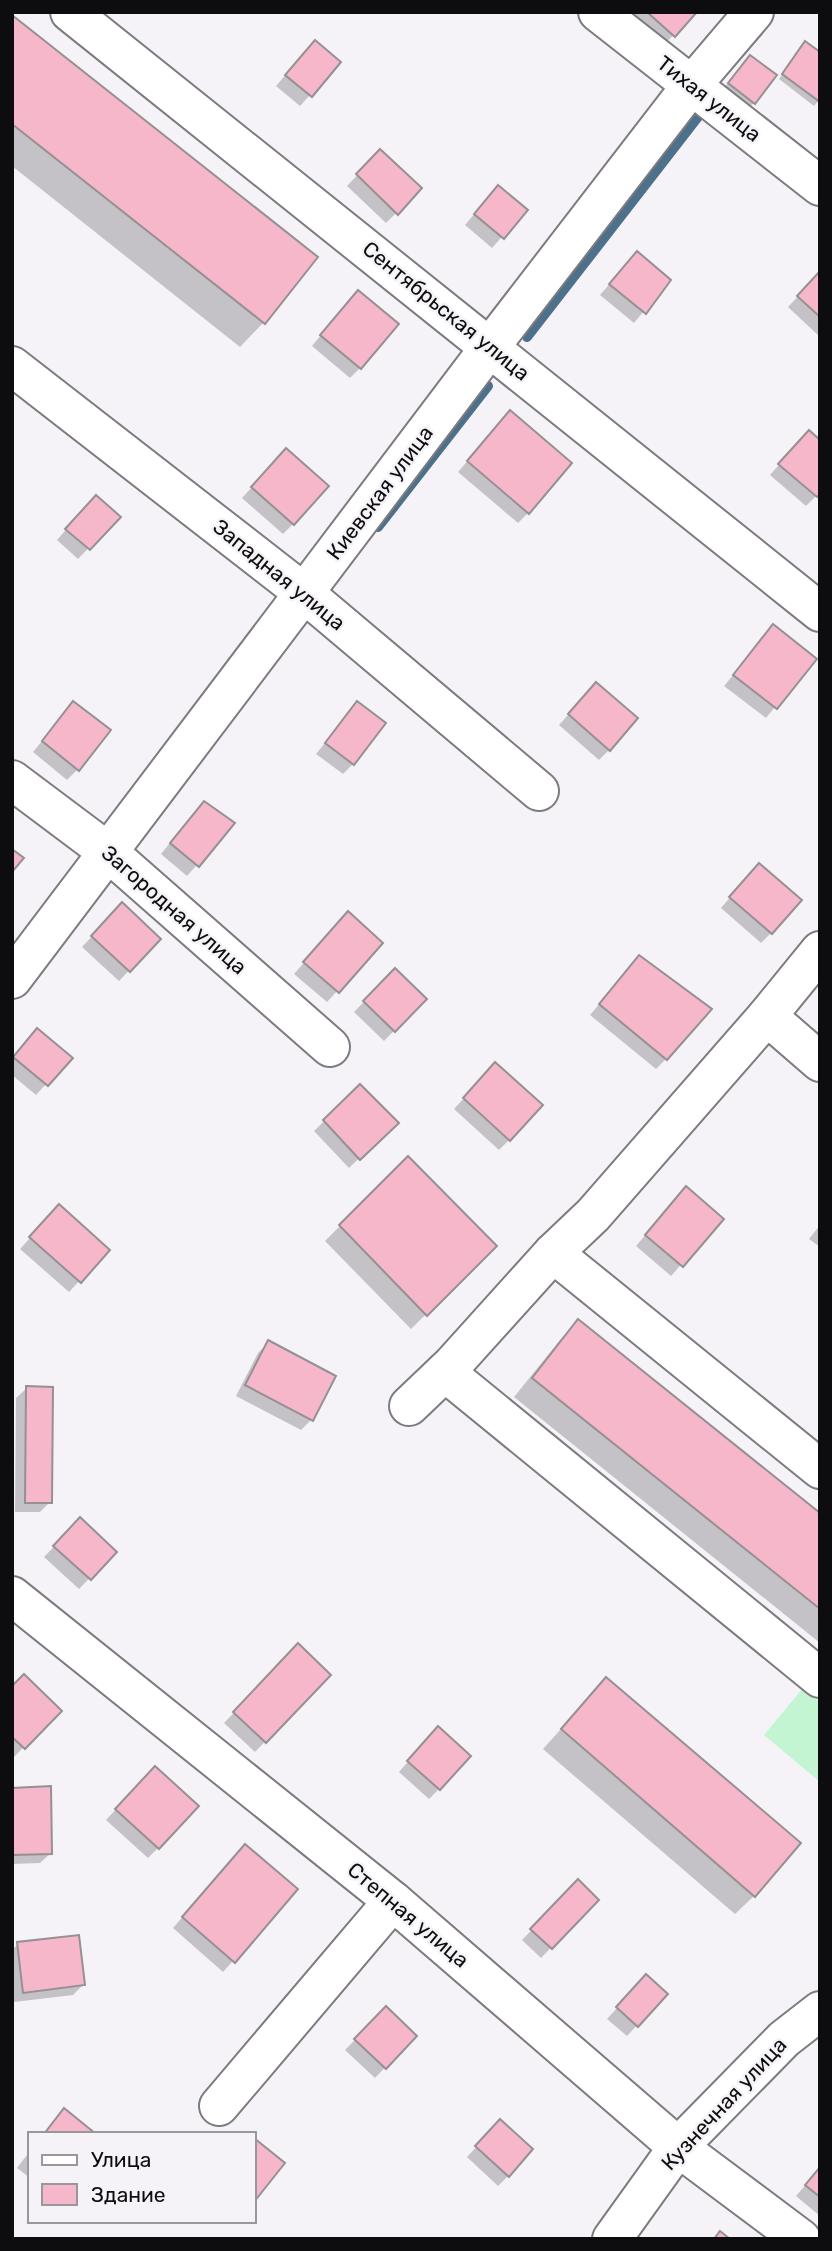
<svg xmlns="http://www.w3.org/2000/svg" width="832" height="2251" font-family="Rubik,sans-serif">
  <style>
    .green { fill: #c4f5d2 }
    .shadow { fill: #0003 }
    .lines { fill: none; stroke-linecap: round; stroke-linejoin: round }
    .stream { stroke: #4d708b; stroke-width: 10 }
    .building { fill: #f7b7cb; stroke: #959091; stroke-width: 2 }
    .minor-casing { stroke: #7d7b7f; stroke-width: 42 }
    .minor { stroke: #fff; stroke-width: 38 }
    .labels { text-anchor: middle; stroke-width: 5; stroke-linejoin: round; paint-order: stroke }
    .street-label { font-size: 21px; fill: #0d0c0e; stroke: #f5f3f8 }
  </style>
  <rect width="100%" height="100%" fill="#f5f3f8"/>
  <polygon class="green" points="803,1688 820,1702 820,1782 764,1735"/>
  <g class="shadow">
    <polygon points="629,12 695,12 663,46"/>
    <polygon points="12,17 315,258 263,323 240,347 12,166"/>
    <polygon points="805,43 820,99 814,106 779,79"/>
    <polygon points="305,52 339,63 300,106 276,86"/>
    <polygon points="745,62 754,103 749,107 724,88"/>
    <polygon points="380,151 420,189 386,223 347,186"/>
    <polygon points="488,198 525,211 492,248 465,225"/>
    <polygon points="627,264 669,281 634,323 600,295"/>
    <polygon points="820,273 820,337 788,307"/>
    <polygon points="348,302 360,368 350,378 312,346"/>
    <polygon points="500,423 528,513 518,523 458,472"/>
    <polygon points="798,443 820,492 806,506 770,475"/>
    <polygon points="276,461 293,524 283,534 242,498"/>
    <polygon points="86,507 118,517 78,559 57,540"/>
    <polygon points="773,627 814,659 766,718 724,686"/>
    <polygon points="586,695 609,750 599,760 559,725"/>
    <polygon points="73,703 78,769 67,780 33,752"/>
    <polygon points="357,704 353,764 343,774 316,754"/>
    <polygon points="194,813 233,824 187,876 161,854"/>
    <polygon points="749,875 771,933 761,943 721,908"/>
    <polygon points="112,915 159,939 119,981 82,947"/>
    <polygon points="338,924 381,943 327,1002 294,974"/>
    <polygon points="639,957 666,1059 656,1069 590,1015"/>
    <polygon points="395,970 425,999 384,1041 354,1012"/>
    <polygon points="27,1041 70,1058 36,1095 12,1075 12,1059"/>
    <polygon points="485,1075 509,1140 499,1150 454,1109"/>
    <polygon points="360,1086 396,1123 349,1168 314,1131"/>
    <polygon points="408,1158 495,1246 411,1329 325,1241"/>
    <polygon points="676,1199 721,1219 671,1276 636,1246"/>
    <polygon points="49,1217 108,1250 69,1292 20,1249"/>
    <polygon points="820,1225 820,1247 809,1239"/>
    <polygon points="578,1322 820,1516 820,1643 514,1397 560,1340"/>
    <polygon points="268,1343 311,1420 301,1430 236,1396 258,1353"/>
    <polygon points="27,1388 50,1502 40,1512 15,1512 16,1398"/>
    <polygon points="70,1530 115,1552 79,1589 44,1557"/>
    <polygon points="298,1646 329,1675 255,1752 224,1723"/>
    <polygon points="606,1679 754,1896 735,1914 543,1749"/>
    <polygon points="12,1688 59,1711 13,1758 12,1757"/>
    <polygon points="428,1739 439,1789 429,1799 399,1772"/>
    <polygon points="145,1778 158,1848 148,1858 106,1820"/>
    <polygon points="12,1790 51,1853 40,1863 12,1864"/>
    <polygon points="235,1856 296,1890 223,1972 173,1928"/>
    <polygon points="578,1882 597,1900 541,1958 522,1940"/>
    <polygon points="18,1944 83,1985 73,1995 14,2002 12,1950"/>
    <polygon points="636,1987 666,1994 627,2036 607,2019"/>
    <polygon points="386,2008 415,2036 375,2078 345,2050"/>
    <polygon points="490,2132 508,2176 498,2186 467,2157"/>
    <polygon points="30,2151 30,2178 17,2168"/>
    <polygon points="820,2168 820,2216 796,2196"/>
  </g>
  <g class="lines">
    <g class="stream">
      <polyline points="527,337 701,113"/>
      <polyline points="378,527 488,386"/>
    </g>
  </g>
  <g class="building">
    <polygon points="647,12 697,12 675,37"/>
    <polygon points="12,15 318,257 265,324 12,124"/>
    <polygon points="315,40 341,62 312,97 285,75"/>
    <polygon points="805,41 820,52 820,102 782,74"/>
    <polygon points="750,55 777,75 755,104 728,83"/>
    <polygon points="380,149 422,188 398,215 356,174"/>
    <polygon points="498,185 528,210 504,239 474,214"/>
    <polygon points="637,251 671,280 646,314 609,284"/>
    <polygon points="820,271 820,317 797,296"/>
    <polygon points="358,290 399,324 361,369 320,335"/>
    <polygon points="510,410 572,463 529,514 467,461"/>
    <polygon points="809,430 820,440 820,494 817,497 778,464"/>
    <polygon points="286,448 329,486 294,525 251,487"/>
    <polygon points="96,495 121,517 90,550 65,529"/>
    <polygon points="773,624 817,659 777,709 733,675"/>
    <polygon points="596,682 638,718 610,751 568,714"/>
    <polygon points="73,701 111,730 79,771 42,741"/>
    <polygon points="357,701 386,723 354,765 325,743"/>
    <polygon points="204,801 235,823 199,867 170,843"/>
    <polygon points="12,849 24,858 12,872"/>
    <polygon points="759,863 802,900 772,934 729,897"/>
    <polygon points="122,902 161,939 130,972 91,936"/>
    <polygon points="348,911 383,943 339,993 303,962"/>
    <polygon points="639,955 712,1009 667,1060 599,1004"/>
    <polygon points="395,968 427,999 395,1032 363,1001"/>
    <polygon points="37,1028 73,1058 48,1086 13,1057"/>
    <polygon points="495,1062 543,1105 510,1141 463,1098"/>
    <polygon points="360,1084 399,1123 360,1160 323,1120"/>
    <polygon points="408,1156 497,1246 427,1316 339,1225"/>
    <polygon points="686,1186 724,1219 683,1267 645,1235"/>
    <polygon points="59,1204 110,1250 81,1283 29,1237"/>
    <polygon points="578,1319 820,1513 820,1609 532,1378"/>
    <polygon points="268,1340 336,1376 313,1421 245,1385"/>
    <polygon points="26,1386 53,1387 52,1503 25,1503"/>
    <polygon points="80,1517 117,1552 91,1580 53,1546"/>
    <polygon points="298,1643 331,1675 266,1743 233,1712"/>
    <polygon points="24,1674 62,1711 25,1749 12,1737 12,1686"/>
    <polygon points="606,1677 801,1843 755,1897 561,1729"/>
    <polygon points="438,1726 471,1756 440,1790 407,1761"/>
    <polygon points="155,1766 199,1806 159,1849 115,1809"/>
    <polygon points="51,1786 52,1854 12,1855 12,1788"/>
    <polygon points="245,1844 298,1889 235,1963 182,1917"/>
    <polygon points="578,1879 599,1900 552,1949 530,1929"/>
    <polygon points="79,1935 85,1985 23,1993 17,1942"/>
    <polygon points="646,1974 668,1994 638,2027 616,2007"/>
    <polygon points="386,2006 417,2036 386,2069 354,2039"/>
    <polygon points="64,2108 96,2134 44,2134"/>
    <polygon points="500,2119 533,2149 509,2177 475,2146"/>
    <polygon points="254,2138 285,2163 254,2202"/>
    <polygon points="820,2167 820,2197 805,2185"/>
    <polygon points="720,2231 730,2239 714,2239"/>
  </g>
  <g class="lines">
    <defs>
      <g id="minor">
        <polyline points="70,12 820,612"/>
        <polyline points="598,12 820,186"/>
        <polyline points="12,366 304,593 539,791"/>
        <polyline points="12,780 108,852 330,1047"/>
        <polyline points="12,979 490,347 691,86 754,12"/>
        <polyline points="767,1016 820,1062"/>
        <polyline points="553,1253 820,1469"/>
        <polyline points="445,1372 820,1678"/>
        <polyline points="409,1406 452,1365 553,1253 593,1215 767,1016 820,951"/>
        <polyline points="12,1596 393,1901 678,2147 801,2239"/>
        <polyline points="219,2106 393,1901"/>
        <polyline points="612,2239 678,2147 784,2039 820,2011"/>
      </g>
    </defs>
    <use href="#minor" class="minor-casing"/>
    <use href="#minor" class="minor"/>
  </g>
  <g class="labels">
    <g class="street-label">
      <text transform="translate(709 99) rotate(38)" y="7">Тихая улица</text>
      <text transform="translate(446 311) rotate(39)" y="7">Сентябрьская улица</text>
      <text transform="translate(380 493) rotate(-53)" y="7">Киевская улица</text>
      <text transform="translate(279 575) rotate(39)" y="7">Западная улица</text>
      <text transform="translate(174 910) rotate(41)" y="7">Загородная улица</text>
      <text transform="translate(408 1915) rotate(40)" y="7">Степная улица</text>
      <text transform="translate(724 2104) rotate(-47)" y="7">Кузнечная улица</text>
    </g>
  </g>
  <rect width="832" height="2251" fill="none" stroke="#0d0c0e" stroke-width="28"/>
  <rect x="28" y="2132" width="228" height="91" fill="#f5f3f8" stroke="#98979a" stroke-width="2"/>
  <rect x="42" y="2155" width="35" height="10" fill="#ffffff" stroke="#98979a" stroke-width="2"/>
  <text x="91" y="2167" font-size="21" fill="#0d0c0e">Улица</text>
  <rect x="42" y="2184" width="35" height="21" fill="#f7b7cb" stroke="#98979a" stroke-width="2"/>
  <text x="91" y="2202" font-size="21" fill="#0d0c0e">Здание</text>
</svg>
